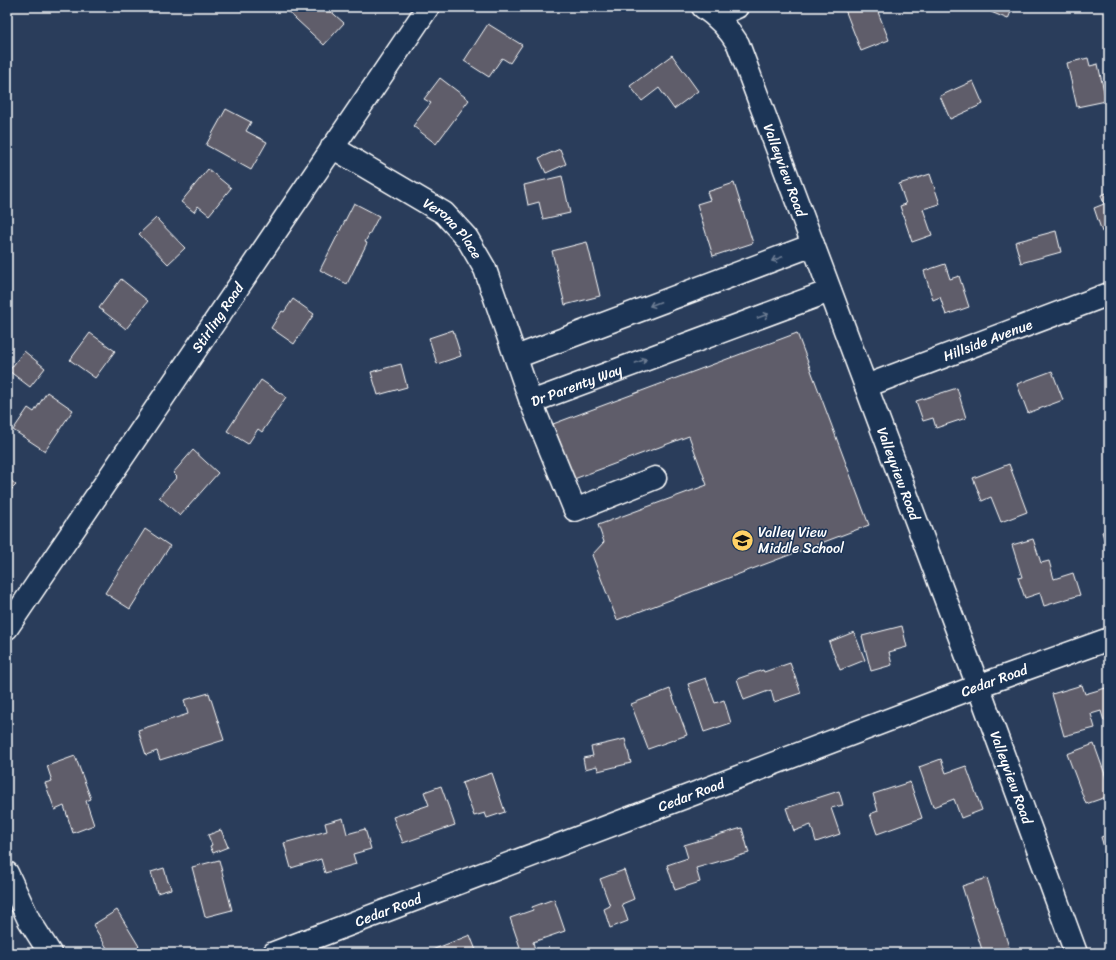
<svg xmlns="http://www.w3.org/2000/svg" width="1116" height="960" font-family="Sriracha,sans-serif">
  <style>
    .building { fill: #5f5d6a; stroke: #fff }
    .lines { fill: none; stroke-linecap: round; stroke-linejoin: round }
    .minor-casing { stroke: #fff; stroke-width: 25 }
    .minor { stroke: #1d3557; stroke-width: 22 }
    .oneway { stroke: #6c7c92 }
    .labels { text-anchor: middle; stroke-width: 3; stroke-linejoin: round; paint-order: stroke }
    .street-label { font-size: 14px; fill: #fff; stroke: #1d3557 }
    .poi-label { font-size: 14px; fill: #fff; stroke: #1d3557; text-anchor: start }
  </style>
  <rect width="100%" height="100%" fill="#2a3d5b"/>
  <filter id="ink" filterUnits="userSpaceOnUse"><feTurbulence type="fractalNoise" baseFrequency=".025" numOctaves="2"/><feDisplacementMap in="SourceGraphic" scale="8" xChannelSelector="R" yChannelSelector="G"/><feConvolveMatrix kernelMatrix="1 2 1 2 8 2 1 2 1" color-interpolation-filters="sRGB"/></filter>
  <g filter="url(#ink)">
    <g class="building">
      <polygon points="283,7 326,7 344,23 324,45"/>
      <polygon points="844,7 876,7 889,40 861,51"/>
      <polygon points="992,7 1013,7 1008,19 991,12"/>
      <polygon points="488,24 522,45 510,63 502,58 489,77 464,61"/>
      <polygon points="672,55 698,91 674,109 659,88 642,101 630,86"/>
      <polygon points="1088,58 1090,66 1098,64 1106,101 1077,107 1067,63"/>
      <polygon points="440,78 469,100 436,144 413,126 431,103 424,99"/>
      <polygon points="973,81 983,104 950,119 940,96"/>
      <polygon points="226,109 251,122 246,131 267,142 251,170 206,145"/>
      <polygon points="560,149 566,164 546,173 539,158"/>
      <polygon points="208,169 231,188 209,215 198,206 194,212 181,202"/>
      <polygon points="930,174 940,204 923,209 932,235 912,242 900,206 906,204 899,184"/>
      <polygon points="562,176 570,213 543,219 539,202 528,205 524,185"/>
      <polygon points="734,183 753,243 713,256 697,204 710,200 707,192"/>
      <polygon points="1109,192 1109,230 1102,232 1094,208 1104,204 1101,195"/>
      <polygon points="354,203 379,216 365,242 367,243 347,284 320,270"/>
      <polygon points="156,218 185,248 168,264 139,234"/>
      <polygon points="1056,231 1061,252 1021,263 1015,242"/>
      <polygon points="587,242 600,296 565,305 552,251"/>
      <polygon points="945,264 950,279 959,276 969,307 946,315 940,297 933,300 924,271"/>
      <polygon points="121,279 148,301 126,329 99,308"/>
      <polygon points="293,299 314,314 294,344 271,328 282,311 284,312"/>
      <polygon points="453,330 461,356 437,364 429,338"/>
      <polygon points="90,333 115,351 95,378 70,360"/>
      <polygon points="797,333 869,525 617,620 592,555 604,542 598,525 707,485 689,436 574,479 553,424"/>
      <polygon points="24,351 45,368 30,387 9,371"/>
      <polygon points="401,364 407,387 378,395 371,372"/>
      <polygon points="1052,371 1063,400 1028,413 1017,384"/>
      <polygon points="261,380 286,397 262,432 258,429 248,444 227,431"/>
      <polygon points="957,388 966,418 936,428 933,418 923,421 916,401"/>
      <polygon points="47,392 73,410 45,451 13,430 28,408 34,412"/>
      <polygon points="193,450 218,473 180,516 159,497 177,477 173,473"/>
      <polygon points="1009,464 1027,512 1001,522 991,497 982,501 973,478"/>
      <polygon points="7,477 16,485 7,494"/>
      <polygon points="145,529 170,546 130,609 105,593"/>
      <polygon points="1109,530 1109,555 1102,532"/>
      <polygon points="1033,539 1041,563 1049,561 1054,579 1073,573 1080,595 1044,606 1040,593 1025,598 1018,578 1022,577 1012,545"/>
      <polygon points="902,626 907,647 889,652 892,665 871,671 862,636"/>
      <polygon points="854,632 865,660 840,670 829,642"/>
      <polygon points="790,663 801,693 774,702 771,690 744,700 737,679 763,670 764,672"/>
      <polygon points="706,678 715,703 724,700 731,723 704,732 688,684"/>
      <polygon points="1082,685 1085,694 1109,687 1109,719 1104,721 1101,711 1091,714 1095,728 1064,736 1052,694"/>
      <polygon points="670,689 687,735 648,749 631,704"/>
      <polygon points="209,693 224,740 160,760 157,751 146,755 138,730 188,714 184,700"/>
      <polygon points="625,739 631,763 598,771 597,766 585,769 583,758 593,756 591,747"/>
      <polygon points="1094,744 1107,780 1109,780 1109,796 1086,804 1067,754"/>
      <polygon points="75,756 91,799 86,801 94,825 73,833 64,806 55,810 45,783 52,781 47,766"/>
      <polygon points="941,759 946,773 966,766 982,810 961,818 954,799 933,807 919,767"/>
      <polygon points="492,773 505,812 487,818 485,813 474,816 462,783"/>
      <polygon points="910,782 922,818 877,834 870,814 878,811 873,794"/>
      <polygon points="441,786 455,825 403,843 393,817 429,805 424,792"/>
      <polygon points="839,791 843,805 831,808 840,834 816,842 811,825 794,831 786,808"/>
      <polygon points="343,818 347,834 365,829 371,849 353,854 356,864 325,873 321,859 291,868 284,843 327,831 325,823"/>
      <polygon points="742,828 749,853 696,868 700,882 675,890 667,865 688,858 684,845"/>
      <polygon points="221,830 228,847 213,853 210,846 212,845 208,835"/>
      <polygon points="1109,834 1109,864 1101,837"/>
      <polygon points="219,860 232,910 205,917 192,867"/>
      <polygon points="164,868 168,882 169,882 171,889 157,893 151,872"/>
      <polygon points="624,870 634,899 622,904 628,921 610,928 604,909 610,906 600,879"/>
      <polygon points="987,878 1009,947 990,953 983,953 962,886"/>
      <polygon points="554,899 565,931 533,942 535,950 522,953 510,918 533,910 532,907"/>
      <polygon points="117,910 140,948 132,953 110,953 93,925"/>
      <polygon points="470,935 477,953 428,953 427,952"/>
    </g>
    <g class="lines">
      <defs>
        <g id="minor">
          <path id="s1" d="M 703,7 C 718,17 729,29 738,44 L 978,686 L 1076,953"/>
          <polyline points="716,16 737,7"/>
          <path id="s2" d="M 332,147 L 444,213 L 467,238 L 485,269 L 531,402 L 830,291"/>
          <polyline points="516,357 813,245"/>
          <path id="s3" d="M 866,386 L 1109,294"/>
          <polyline points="531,402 575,510 655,478"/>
          <path id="s4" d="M 7,628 L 428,7"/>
          <polyline points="7,873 29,920 50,953"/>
          <path id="s5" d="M 274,953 L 978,686 L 1109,639"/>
        </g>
      </defs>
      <use href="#minor" class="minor-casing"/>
      <use href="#minor" class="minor"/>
    </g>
    <defs><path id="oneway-shaft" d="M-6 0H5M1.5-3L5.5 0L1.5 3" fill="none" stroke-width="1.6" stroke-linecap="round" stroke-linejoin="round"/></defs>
    <g class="oneway">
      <use href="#oneway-shaft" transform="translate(777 259) rotate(159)"/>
      <use href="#oneway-shaft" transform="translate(655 304) rotate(159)"/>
      <use href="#oneway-shaft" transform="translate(763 316) rotate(-20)"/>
      <use href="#oneway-shaft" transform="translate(641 361) rotate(-20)"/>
    </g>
  </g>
  <defs>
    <symbol id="school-disc" viewBox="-11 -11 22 22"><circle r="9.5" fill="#ffd166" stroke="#1d3557"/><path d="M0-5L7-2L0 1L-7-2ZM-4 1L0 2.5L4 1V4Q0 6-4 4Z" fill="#111"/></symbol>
  </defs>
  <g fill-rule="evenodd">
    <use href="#school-disc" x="730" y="528" width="25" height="25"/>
  </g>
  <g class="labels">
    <g class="street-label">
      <text dy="5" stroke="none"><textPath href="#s1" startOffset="186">Valleyview Road</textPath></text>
      <text dy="5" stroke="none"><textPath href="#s2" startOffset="147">Verona Place</textPath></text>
      <text dy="5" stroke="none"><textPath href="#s4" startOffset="375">Stirling Road</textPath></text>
      <text dy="5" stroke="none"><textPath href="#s3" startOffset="130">Hillside Avenue</textPath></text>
      <text dy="5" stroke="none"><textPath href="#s2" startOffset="389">Dr Parenty Way</textPath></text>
      <text dy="5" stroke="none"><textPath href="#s1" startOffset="510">Valleyview Road</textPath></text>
      <text dy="5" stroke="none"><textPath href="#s5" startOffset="770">Cedar Road</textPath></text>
      <text dy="5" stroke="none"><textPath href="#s1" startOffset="834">Valleyview Road</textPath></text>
      <text dy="5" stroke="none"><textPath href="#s5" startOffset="446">Cedar Road</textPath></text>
      <text dy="5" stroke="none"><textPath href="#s5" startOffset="122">Cedar Road</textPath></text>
    </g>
    <g class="poi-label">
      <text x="758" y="537">Valley View<tspan x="758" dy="16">Middle School</tspan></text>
    </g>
  </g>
  <rect width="1116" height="960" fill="none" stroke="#1d3557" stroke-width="24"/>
  <rect x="12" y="12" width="1092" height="936" fill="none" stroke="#fff" stroke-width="1.5" filter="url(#ink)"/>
</svg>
